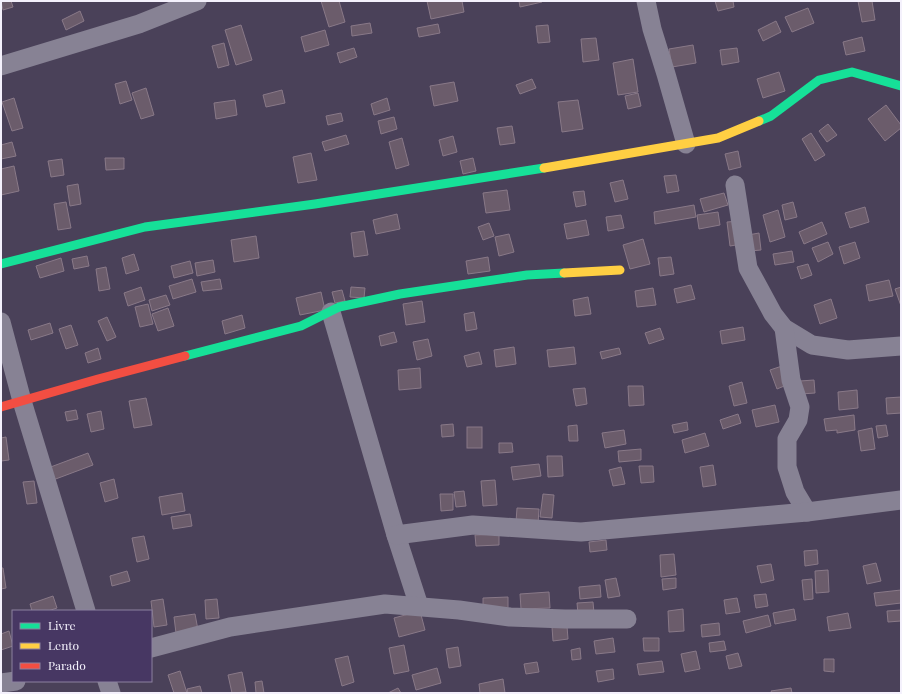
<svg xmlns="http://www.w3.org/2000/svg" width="902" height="694" font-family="'Playfair Display',serif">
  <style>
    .building { fill: #6b5c6b; stroke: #897988 }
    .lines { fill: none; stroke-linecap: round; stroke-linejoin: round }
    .street { stroke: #878294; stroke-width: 19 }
    .fast { stroke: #16e098; stroke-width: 9 }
    .slow { stroke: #ffcf43; stroke-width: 9 }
    .jam { stroke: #f24e42; stroke-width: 9 }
  </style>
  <rect width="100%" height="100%" fill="#4a4159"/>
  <g class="building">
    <polygon points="1,1 11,1 13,7 3,10"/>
    <polygon points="321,1 339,1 345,22 329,27"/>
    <polygon points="427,1 462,1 464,12 431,19"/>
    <polygon points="519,1 541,1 542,2 520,7"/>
    <polygon points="715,1 733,1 734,7 718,11"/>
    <polygon points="858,1 872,1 875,20 862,22"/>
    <polygon points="808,8 814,23 792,32 785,17"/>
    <polygon points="80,11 84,21 66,30 62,20"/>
    <polygon points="776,21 781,32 763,41 758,30"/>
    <polygon points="370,23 372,33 352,36 351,26"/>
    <polygon points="438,24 440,33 419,37 417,28"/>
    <polygon points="241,25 252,60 236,65 225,30"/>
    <polygon points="548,25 550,42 538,43 536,26"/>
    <polygon points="325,30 329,45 305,52 301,37"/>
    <polygon points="862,37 865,51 846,55 843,42"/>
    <polygon points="596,38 599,60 583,62 581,39"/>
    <polygon points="224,43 229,65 218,68 212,46"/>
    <polygon points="693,45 696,63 672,67 669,49"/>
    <polygon points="354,48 357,57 340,63 337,53"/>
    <polygon points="737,48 739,62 722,65 720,50"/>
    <polygon points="633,59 638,92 618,95 613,63"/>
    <polygon points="779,72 785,91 763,98 757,79"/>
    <polygon points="532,79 536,88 520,94 516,85"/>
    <polygon points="126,81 132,100 120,104 115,84"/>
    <polygon points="454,82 458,101 434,106 430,86"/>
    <polygon points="146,88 154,115 141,119 132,93"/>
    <polygon points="282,90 285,103 266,107 263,95"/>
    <polygon points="638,93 641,106 628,109 625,96"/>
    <polygon points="14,98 23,128 12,131 2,102"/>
    <polygon points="387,98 390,110 374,115 371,104"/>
    <polygon points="235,100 237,115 216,119 214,103"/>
    <polygon points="578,100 583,129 562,132 558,102"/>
    <polygon points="886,105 901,125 901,128 885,141 868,119"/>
    <polygon points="341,113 343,121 328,125 326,116"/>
    <polygon points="394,117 397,129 381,134 378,121"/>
    <polygon points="828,124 837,135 827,142 819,131"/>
    <polygon points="512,126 515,143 500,145 497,128"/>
    <polygon points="811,133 825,155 815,161 802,139"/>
    <polygon points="346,135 349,144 325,151 322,142"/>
    <polygon points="453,136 457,152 443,156 439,140"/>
    <polygon points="402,138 409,165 396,169 389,142"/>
    <polygon points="12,142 16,156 1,159 1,145"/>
    <polygon points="738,151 741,167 729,170 725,154"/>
    <polygon points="311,153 317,180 298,183 293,157"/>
    <polygon points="105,158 124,158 124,169 106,170"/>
    <polygon points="473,158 476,171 463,174 460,161"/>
    <polygon points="62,159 64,175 51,177 48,161"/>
    <polygon points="14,166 19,191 1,195 1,169"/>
    <polygon points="676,175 679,191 667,193 664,176"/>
    <polygon points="623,180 628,199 615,202 610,183"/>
    <polygon points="78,184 81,204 70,206 67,186"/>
    <polygon points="507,190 510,210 486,213 483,193"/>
    <polygon points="584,191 586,205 576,207 573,192"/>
    <polygon points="724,193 728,205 704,212 700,199"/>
    <polygon points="66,202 71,228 58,230 54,204"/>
    <polygon points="793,202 797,217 785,220 782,205"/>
    <polygon points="694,205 696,217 655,224 654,212"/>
    <polygon points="865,207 869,222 850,228 845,213"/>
    <polygon points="778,210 785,237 770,242 763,215"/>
    <polygon points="718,212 720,225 699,229 697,215"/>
    <polygon points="397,214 400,229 376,234 373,220"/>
    <polygon points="621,215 624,228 608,231 606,217"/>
    <polygon points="586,220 589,235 567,239 564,224"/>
    <polygon points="739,221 742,244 730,246 727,222"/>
    <polygon points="822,222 827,234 804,244 799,232"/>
    <polygon points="489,223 494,236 483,240 478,227"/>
    <polygon points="364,231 368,255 354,257 351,233"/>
    <polygon points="759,233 761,250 750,251 748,235"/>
    <polygon points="509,234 514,252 499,256 495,237"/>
    <polygon points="256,236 259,258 234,262 231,240"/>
    <polygon points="643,239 650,264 630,269 623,245"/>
    <polygon points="828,242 833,254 818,262 812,248"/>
    <polygon points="855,242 860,258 844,264 839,247"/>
    <polygon points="792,251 794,262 775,265 773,254"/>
    <polygon points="134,254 139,270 126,274 122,258"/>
    <polygon points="87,256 89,266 74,269 72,259"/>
    <polygon points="488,257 490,271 468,274 466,261"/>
    <polygon points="671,257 674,274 660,276 658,258"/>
    <polygon points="61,258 64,271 40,278 36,266"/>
    <polygon points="213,260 215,272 197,276 195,263"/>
    <polygon points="190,261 193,273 174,278 171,266"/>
    <polygon points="808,264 812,275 801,279 797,267"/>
    <polygon points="106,267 110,289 99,291 96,269"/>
    <polygon points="192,279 196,292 173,299 169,286"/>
    <polygon points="220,279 222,289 203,291 201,282"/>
    <polygon points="889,280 893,296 869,301 866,285"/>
    <polygon points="691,285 695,299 677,303 674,289"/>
    <polygon points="141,287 145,300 128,306 124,293"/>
    <polygon points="351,287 365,288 364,298 350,297"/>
    <polygon points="901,287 901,306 895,289"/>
    <polygon points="653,288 656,305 637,307 635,291"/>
    <polygon points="342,290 345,301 335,303 332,292"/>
    <polygon points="321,292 325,310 300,315 296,298"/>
    <polygon points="166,295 170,305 152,311 149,300"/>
    <polygon points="588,297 591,314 575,316 573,300"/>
    <polygon points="831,299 837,318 820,324 814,305"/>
    <polygon points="422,301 425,322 406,325 403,304"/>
    <polygon points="148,304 153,324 140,327 135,307"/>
    <polygon points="168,308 174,326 158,331 152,314"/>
    <polygon points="474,312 477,329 466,331 464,314"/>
    <polygon points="242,315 245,328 225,334 222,321"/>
    <polygon points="107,317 116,337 107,341 98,321"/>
    <polygon points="50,323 53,333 31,340 28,330"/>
    <polygon points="71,325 78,345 66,349 59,329"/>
    <polygon points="743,327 745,340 722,344 720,331"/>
    <polygon points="660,328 664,339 649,344 645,333"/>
    <polygon points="394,332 397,342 381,346 379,336"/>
    <polygon points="428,339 432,356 417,360 413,342"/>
    <polygon points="514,347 516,364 496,367 494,350"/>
    <polygon points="574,347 576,364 549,367 547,350"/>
    <polygon points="98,348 101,359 88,363 85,353"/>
    <polygon points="619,348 621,354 602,359 600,352"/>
    <polygon points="479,352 482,364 467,367 464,356"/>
    <polygon points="782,366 789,384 777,389 770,370"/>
    <polygon points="420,368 421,388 399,390 398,370"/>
    <polygon points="814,380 815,393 801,394 800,381"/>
    <polygon points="742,382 747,403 734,406 729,386"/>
    <polygon points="628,386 643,386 644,405 629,406"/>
    <polygon points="585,388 587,404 576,406 573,389"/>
    <polygon points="857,390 858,408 839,410 838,392"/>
    <polygon points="901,397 901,413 887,414 886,398"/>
    <polygon points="146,398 152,425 134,428 129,401"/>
    <polygon points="775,405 779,422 756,427 752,410"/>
    <polygon points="76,410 78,419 67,421 65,412"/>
    <polygon points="101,411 104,429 91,432 87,414"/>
    <polygon points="738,414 741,423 723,429 720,420"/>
    <polygon points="854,415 855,430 837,433 837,430 826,431 824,419"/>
    <polygon points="687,422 688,430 674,433 672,425"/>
    <polygon points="453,424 454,436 442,437 441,425"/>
    <polygon points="577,425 578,441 569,441 568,426"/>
    <polygon points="886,425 888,436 878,438 876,426"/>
    <rect x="467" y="427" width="15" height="21"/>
    <polygon points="872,428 875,449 861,451 858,431"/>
    <polygon points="624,430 626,444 605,448 602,433"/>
    <polygon points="705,433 709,446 685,453 682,440"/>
    <polygon points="6,437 9,460 1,461 1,438"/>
    <polygon points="499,443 512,443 513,452 499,453"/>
    <polygon points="641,449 641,460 619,462 618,451"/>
    <polygon points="88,453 93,465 53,480 48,468"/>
    <polygon points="547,456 562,456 563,476 548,477"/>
    <polygon points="539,464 541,476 513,480 511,467"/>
    <polygon points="713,465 716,485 703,487 700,467"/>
    <polygon points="639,466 653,466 654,482 641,483"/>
    <polygon points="621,467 625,484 613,486 609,470"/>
    <polygon points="114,479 118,498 105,502 100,483"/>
    <polygon points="495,480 497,505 483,506 481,481"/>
    <polygon points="34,481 37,503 27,504 23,482"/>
    <polygon points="464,491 466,506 456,507 454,492"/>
    <polygon points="182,493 185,511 162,515 159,497"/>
    <polygon points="440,494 453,494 453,510 441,511"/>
    <polygon points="543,494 554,495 552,518 540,517"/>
    <polygon points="517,508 539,509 538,524 516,522"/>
    <polygon points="190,514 192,526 173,529 171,517"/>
    <polygon points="499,534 499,545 476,546 475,535"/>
    <polygon points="144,536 149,559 137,562 132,538"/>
    <polygon points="606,540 607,550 590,552 589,542"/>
    <polygon points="817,550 818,564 805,566 804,551"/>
    <polygon points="674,554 676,575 661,577 660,555"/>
    <polygon points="876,563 881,581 867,584 863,566"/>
    <polygon points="771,564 774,580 761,583 757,566"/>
    <polygon points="1,568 3,568 6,588 1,589"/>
    <polygon points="828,570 829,592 816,593 815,571"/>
    <polygon points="127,571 130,581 112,586 110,576"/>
    <polygon points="616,578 620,596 608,598 605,580"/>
    <polygon points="676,578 676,588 663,590 662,579"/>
    <polygon points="812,579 813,599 804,600 802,580"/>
    <polygon points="600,585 601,597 580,599 579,587"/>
    <polygon points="901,590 901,603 876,606 874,593"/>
    <polygon points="549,592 550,608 521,609 520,594"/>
    <polygon points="766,594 768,606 756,608 754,595"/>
    <polygon points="53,596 57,608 48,611 32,611 30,604"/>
    <polygon points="508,597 508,609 483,611 483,598"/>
    <polygon points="737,598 740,612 726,614 724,600"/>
    <polygon points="163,599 167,625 154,627 151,601"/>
    <polygon points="217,599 219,618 206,619 205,600"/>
    <polygon points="593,602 594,613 578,614 577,603"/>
    <polygon points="683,609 684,631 669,632 668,611"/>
    <polygon points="794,609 796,620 775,624 773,613"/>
    <polygon points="901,610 901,621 888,622 887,611"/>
    <polygon points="420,611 425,630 399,637 394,618"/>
    <polygon points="848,613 851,628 829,631 827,617"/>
    <polygon points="195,614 198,630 176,633 174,617"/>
    <polygon points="768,615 771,626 746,633 743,621"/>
    <polygon points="719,623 720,635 702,637 701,625"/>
    <polygon points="567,626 568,639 553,641 552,627"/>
    <polygon points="9,631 13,646 1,650 1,634"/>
    <polygon points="613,638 615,652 596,654 594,641"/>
    <polygon points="643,638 659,638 659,651 644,651"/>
    <polygon points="724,641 726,650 710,652 709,643"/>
    <polygon points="404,645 409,671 394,674 389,648"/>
    <polygon points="458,647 461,666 449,668 446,649"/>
    <polygon points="580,648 581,659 572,660 571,650"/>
    <polygon points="696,651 700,669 685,672 681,654"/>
    <polygon points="738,653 742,666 729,669 726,656"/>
    <polygon points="348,656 354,682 342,686 335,659"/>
    <polygon points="824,659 834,659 834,672 824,671"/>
    <polygon points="662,661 664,672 639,675 637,664"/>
    <polygon points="537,662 539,672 526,674 524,664"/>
    <polygon points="437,668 441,683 416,690 412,675"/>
    <polygon points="613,669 614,679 598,682 596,671"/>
    <polygon points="180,671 187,693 174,693 168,675"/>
    <polygon points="242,672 246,692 232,693 228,675"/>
    <polygon points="503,679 505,693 480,693 479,684"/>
    <polygon points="262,681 264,693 256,693 255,682"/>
    <polygon points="200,686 202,693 188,693 187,689"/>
    <polygon points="398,688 401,693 388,693"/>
    <polygon points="791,688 792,693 772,693 771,691"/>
  </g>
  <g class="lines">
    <g class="street">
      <polyline points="646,1 652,29 666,74 686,144"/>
      <polyline points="1,66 139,24 197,1"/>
      <polyline points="735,185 748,268 773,314 784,328 812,345 848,350 901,346"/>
      <polyline points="331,312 396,535 419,606"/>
      <polyline points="1,322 22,401 86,611"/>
      <polyline points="784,328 791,380 800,407 798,420 787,439 787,467 795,492 807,512"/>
      <polyline points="396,535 473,525 581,532 807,512 901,500"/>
      <polyline points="151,648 230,627 385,604 459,610 510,617 565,619 627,619"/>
      <polyline points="107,681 111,693"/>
      <polyline points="1,683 16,681"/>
    </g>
    <g class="fast">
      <polyline points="759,121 771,116 819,80 852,72 901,86"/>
      <polyline points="1,264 145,227 315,204 544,168"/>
      <polyline points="185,356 301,326 339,307 400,294 527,275 564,273"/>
    </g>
    <g class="slow">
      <polyline points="544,168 718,138 759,121"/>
      <polyline points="564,273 620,270"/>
    </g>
    <polyline class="jam" points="1,407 98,379 185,356"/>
  </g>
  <rect width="902" height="694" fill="none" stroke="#f4f1fc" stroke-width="4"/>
  <rect x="12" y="610" width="140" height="72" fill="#473763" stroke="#8c81a0"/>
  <rect x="20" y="623" width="20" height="6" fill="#16e098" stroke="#8c81a0"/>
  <text x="48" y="630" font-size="12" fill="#f4f1fc">Livre</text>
  <rect x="20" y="643" width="20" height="6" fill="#ffcf43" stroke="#8c81a0"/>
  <text x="48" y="650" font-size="12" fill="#f4f1fc">Lento</text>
  <rect x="20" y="663" width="20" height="6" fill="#f24e42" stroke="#8c81a0"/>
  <text x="48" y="670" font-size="12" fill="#f4f1fc">Parado</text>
</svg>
